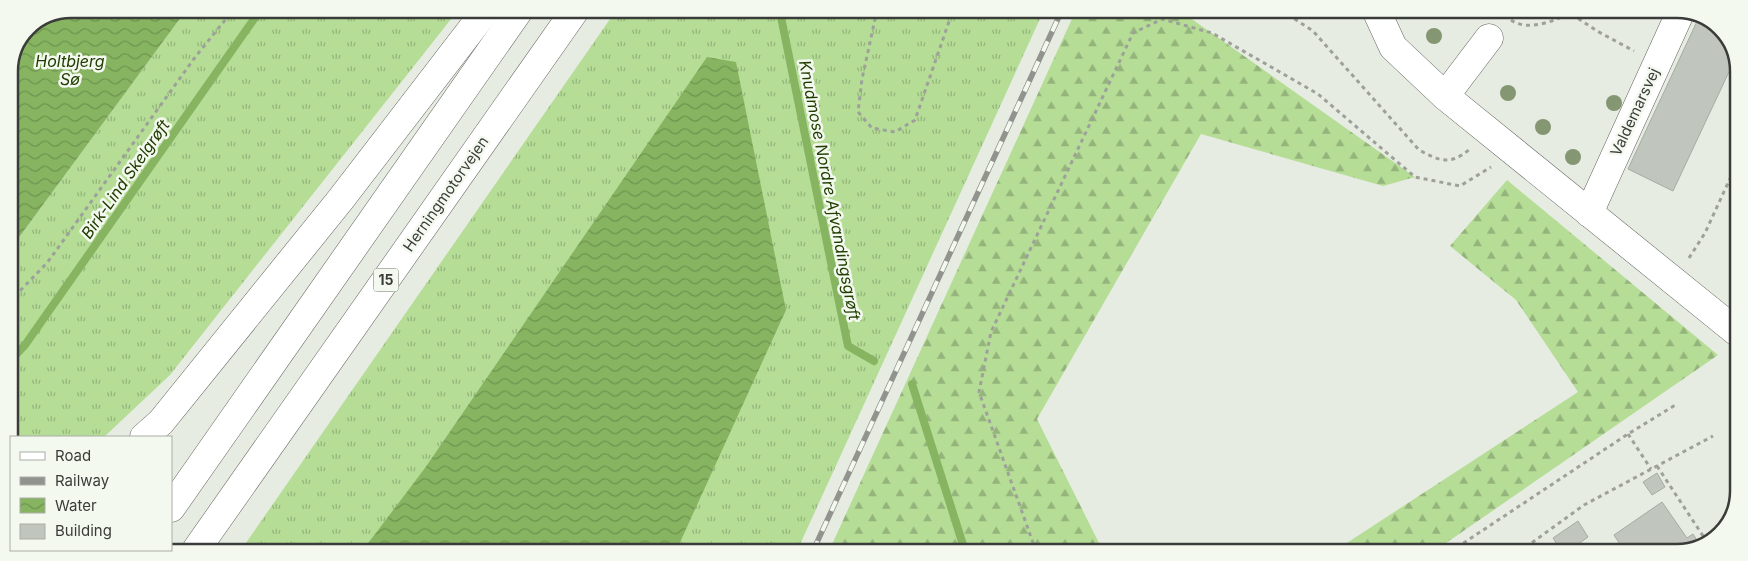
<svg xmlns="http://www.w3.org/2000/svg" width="1748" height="561" font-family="Inter,sans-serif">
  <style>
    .grass { fill: url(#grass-tufts) }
    .forest { fill: url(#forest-firs) }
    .water { fill: url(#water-waves) }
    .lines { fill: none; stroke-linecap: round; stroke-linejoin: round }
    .stream { stroke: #86b460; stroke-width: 8 }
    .building { fill: #c0c5bd; stroke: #a6aba3 }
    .minor-casing { stroke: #62665f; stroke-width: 29 }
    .highway-casing { stroke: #62665f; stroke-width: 29 }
    .path { stroke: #9da19a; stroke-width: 3; stroke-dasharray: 4 4; stroke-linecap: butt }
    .minor { stroke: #fff; stroke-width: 28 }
    .highway { stroke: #fff; stroke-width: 28 }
    .rail-casing { stroke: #91948e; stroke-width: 5.5 }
    .rail { stroke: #f4f9f0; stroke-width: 4; stroke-dasharray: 11; stroke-linecap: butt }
    .tree { fill: #849672 }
    .labels { text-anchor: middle; stroke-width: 5; stroke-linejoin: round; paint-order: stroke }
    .shield { fill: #f4f9f0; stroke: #727570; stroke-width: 1 }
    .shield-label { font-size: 14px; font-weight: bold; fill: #3a3c39 }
    .street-label { font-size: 15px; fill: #3a3c39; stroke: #f4f9f0 }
    .water-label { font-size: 16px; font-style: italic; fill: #213e00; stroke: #f4f9f0 }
    .rim { fill: none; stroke: #3a3c39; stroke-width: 2.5 }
  </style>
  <defs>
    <pattern id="grass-tufts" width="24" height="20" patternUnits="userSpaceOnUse" patternTransform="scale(1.25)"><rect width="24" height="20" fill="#b5dd96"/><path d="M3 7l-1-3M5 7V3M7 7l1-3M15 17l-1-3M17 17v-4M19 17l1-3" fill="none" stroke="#94b47b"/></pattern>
    <pattern id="forest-firs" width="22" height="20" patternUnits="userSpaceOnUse" patternTransform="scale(1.25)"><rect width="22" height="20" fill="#b5dd96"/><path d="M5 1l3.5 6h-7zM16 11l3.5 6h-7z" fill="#94b47b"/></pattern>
    <pattern id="water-waves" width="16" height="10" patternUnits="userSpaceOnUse" patternTransform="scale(1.25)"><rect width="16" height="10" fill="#86b460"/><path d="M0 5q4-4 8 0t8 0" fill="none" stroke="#6f9450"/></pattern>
  </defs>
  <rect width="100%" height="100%" fill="#e7ece3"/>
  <g class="grass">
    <polygon points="187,9 459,9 170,375 104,437 11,437 11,501 9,495 9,251"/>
    <polygon points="617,9 1044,10 797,551 241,550"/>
  </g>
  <g class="forest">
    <polygon points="1076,10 1179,10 1415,177 1383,186 1201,134 1037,419 1103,551 829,551"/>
    <polygon points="1507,180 1718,355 1433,552 1333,552 1578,392 1516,300 1450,246"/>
  </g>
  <g class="water">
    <polygon points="70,9 187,9 9,251 9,70 27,27"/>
    <polygon points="707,57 736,62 786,310 676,551 363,550 425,468"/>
  </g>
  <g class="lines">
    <g class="stream">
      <polyline points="785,10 781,17 848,346 874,361"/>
      <polyline points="9,362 25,345 261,9"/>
      <polyline points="912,384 965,551"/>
    </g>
  </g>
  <g class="building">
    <polygon points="1700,15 1726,33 1736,57 1673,191 1628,169"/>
    <polygon points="1657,473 1665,487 1652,495 1643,482"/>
    <polygon points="1662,502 1687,538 1693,534 1700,545 1678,552 1625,552 1614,535"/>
    <polygon points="1578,521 1588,537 1567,552 1562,552 1553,538"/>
  </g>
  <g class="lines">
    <defs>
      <g id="minor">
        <polyline points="1376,10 1393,47 1445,96 1738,333"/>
        <polyline points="1445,96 1489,38"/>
        <polyline points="1589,213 1681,11"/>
      </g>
      <g id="highway">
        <polyline points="144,437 161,422 341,199 487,9"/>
        <polyline points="171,508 520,9"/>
        <polyline points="196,550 576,9"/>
      </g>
    </defs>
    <use href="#minor" class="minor-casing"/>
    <use href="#highway" class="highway-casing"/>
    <g class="path">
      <polyline points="877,10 862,79 858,112 872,128 895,132 915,120 953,10"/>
      <path d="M 1281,10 L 1313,31 L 1419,150 C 1440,161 1450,166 1470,149"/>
      <path d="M 1511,20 C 1528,32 1554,21 1570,13 L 1597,31 L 1634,51"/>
      <polyline points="1689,258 1705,233 1739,159"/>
      <polyline points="9,302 47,263 196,56 234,9"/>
      <polyline points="1628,434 1651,469"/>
      <polyline points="1657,466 1707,542"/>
      <polyline points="1704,538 1727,523"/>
      <polyline points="1036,551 979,392 991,332 1133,33 1162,19 1212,33 1318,94 1415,177 1460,186 1491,167"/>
      <polyline points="1450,552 1628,434 1677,404"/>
      <polyline points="1519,552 1584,505 1713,436"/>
    </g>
    <use href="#minor" class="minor"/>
    <use href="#highway" class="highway"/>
    <defs>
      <polyline id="rail" points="813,551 1062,10"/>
    </defs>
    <use href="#rail" class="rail-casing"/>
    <use href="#rail" class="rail"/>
  </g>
  <g class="tree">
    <circle cx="1434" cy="36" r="8"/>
    <circle cx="1508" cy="93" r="8"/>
    <circle cx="1614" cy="103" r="8"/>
    <circle cx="1543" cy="127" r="8"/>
    <circle cx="1573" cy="157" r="8"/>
  </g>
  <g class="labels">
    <rect class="shield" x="373.5" y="268.5" width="25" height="23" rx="4"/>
    <g class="shield-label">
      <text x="386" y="285">15</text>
    </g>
    <g class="street-label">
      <text transform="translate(1635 112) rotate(-65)" y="5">Valdemarsvej</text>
      <text transform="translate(446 194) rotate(-55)" y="5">Herningmotorvejen</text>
    </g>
    <g class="water-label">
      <text x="70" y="67">Holtbjerg<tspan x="70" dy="18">Sø</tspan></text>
      <text transform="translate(125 179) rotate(-55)" y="6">Birk-Lind Skelgrøft</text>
      <text transform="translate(830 190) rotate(79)" y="6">Knudmose Nordre Afvandingsgrøft</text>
    </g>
  </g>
  <path d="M0 0H1748V561H0ZM71 18H1677A53 53 0 0 1 1730 71V491A53 53 0 0 1 1677 544H71A53 53 0 0 1 18 491V71A53 53 0 0 1 71 18Z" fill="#f4f9f0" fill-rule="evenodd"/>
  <path class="rim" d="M71 18H1677A53 53 0 0 1 1730 71V491A53 53 0 0 1 1677 544H71A53 53 0 0 1 18 491V71A53 53 0 0 1 71 18Z"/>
  <rect x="10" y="436" width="162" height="115" fill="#f4f9f0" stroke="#aaada7"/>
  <rect x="20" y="452" width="25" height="8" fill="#ffffff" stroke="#aaada7"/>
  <text x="55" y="461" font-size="15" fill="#3a3c39">Road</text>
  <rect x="20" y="477" width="25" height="8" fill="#91948e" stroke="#aaada7"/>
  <text x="55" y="486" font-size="15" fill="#3a3c39">Railway</text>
  <rect x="20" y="498" width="25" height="15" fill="url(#water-waves)" stroke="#aaada7"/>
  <text x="55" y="511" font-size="15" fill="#3a3c39">Water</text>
  <rect x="20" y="524" width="25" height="15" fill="#c0c5bd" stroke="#aaada7"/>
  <text x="55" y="536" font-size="15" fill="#3a3c39">Building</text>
</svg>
